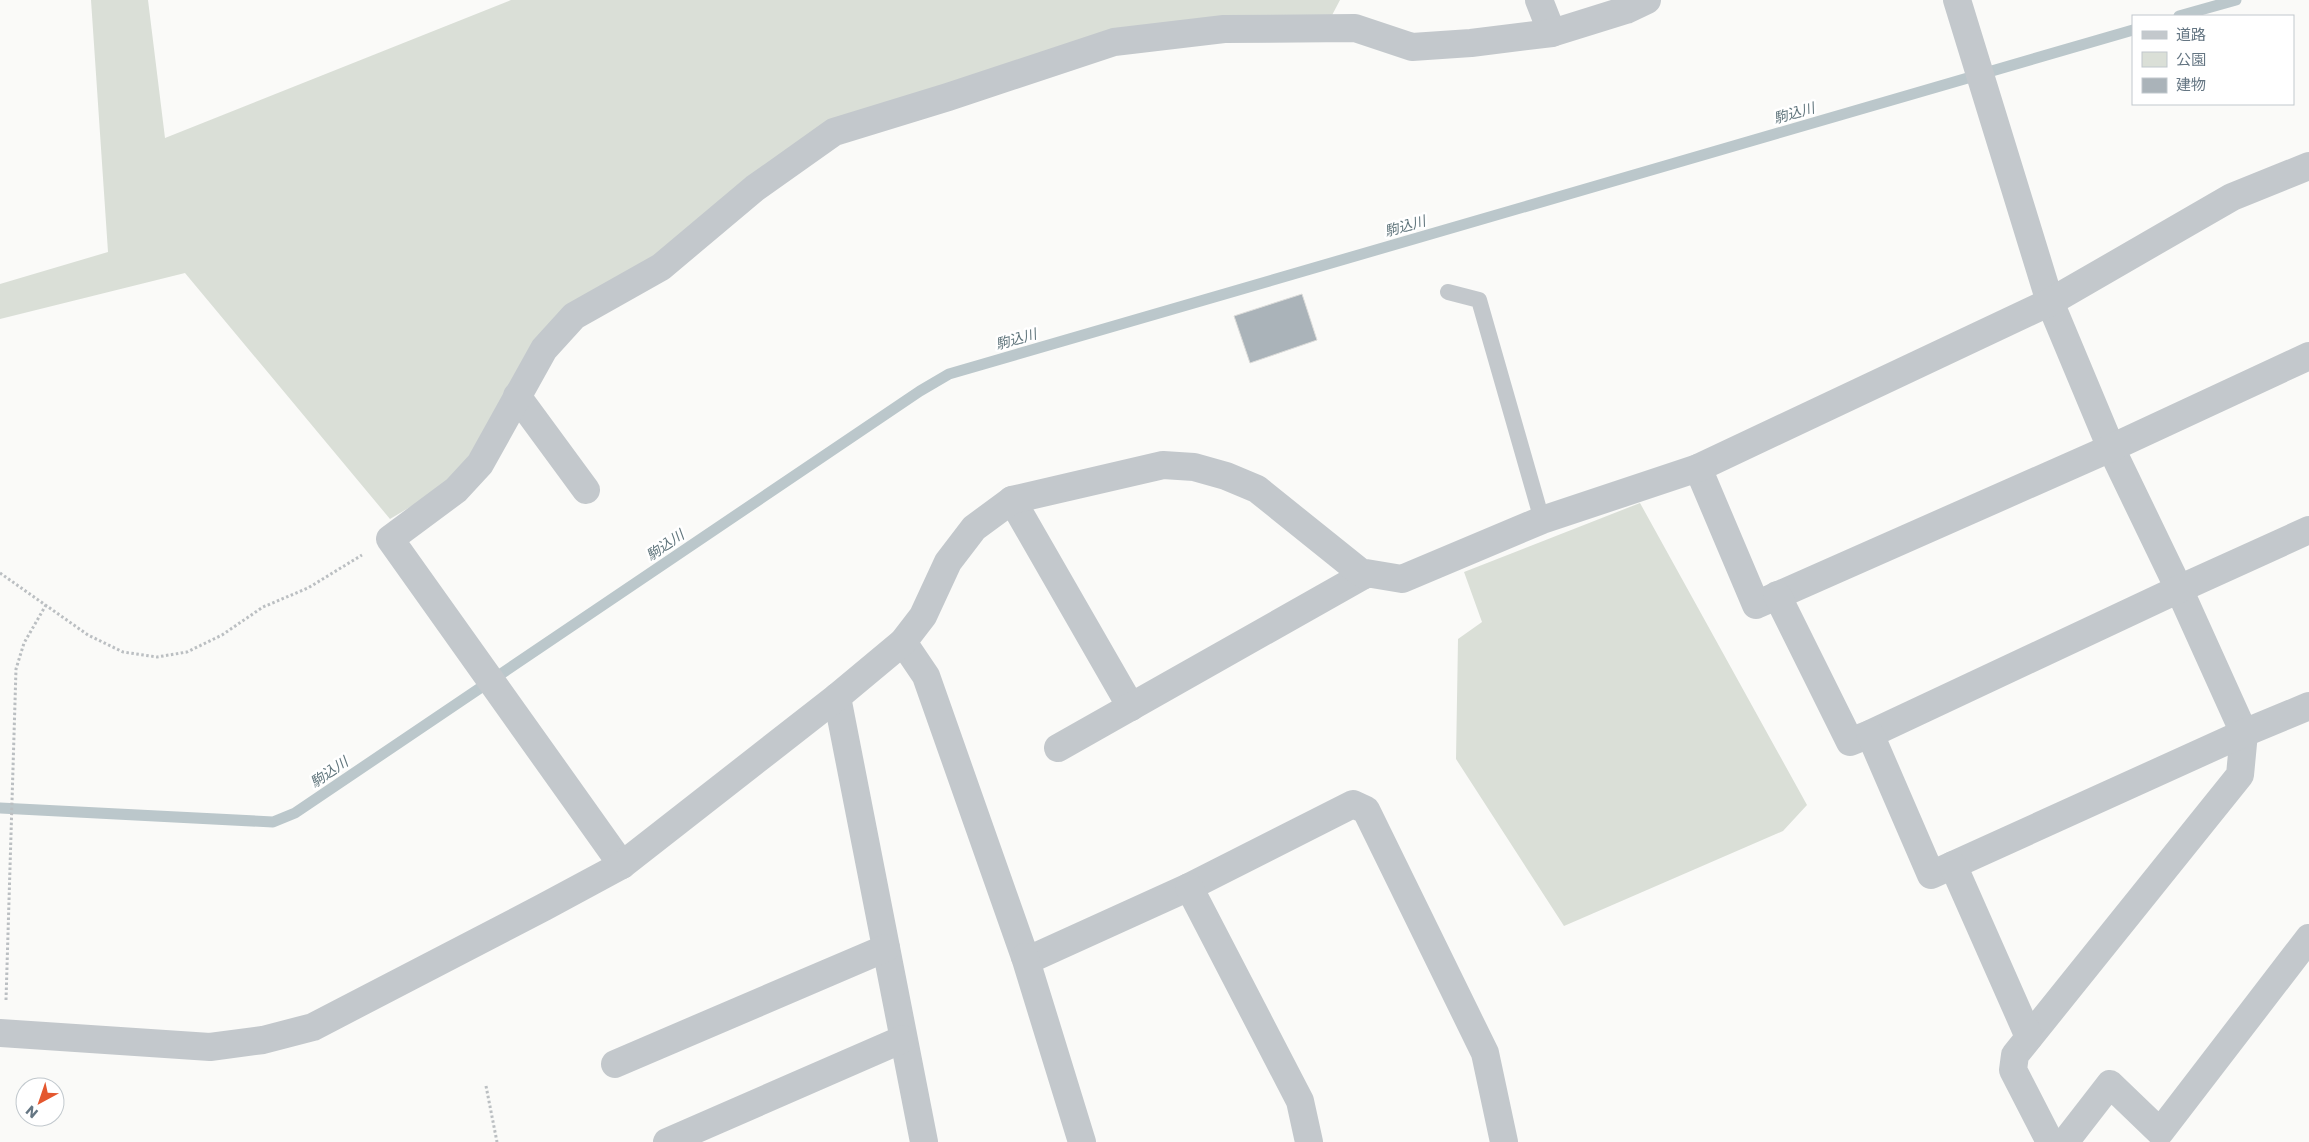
<svg xmlns="http://www.w3.org/2000/svg" width="2309" height="1142" font-family="Poppins,'Noto Sans JP',sans-serif">
  <style>
    .green { fill: #dadfd7 }
    .lines { fill: none; stroke-linecap: round; stroke-linejoin: round }
    .stream { stroke: #bbc7cb; stroke-width: 11 }
    .building { fill: #aab3b9; stroke: #dcdcda }
    .path { stroke: #bbbfc2; stroke-width: 3; stroke-dasharray: 2.5 2.5; stroke-linecap: butt }
    .lane { stroke: #c3c8cc; stroke-width: 16 }
    .street { stroke: #c3c8cc; stroke-width: 28 }
    .labels { text-anchor: middle; stroke-width: 5; stroke-linejoin: round; paint-order: stroke }
    .water-label { font-size: 14px; font-style: italic; fill: #60757c; stroke: #fff }
  </style>
  <rect width="100%" height="100%" fill="#fafaf8"/>
  <g class="green">
    <polygon points="91,0 148,0 165,138 511,0 1340,0 1330,19 1227,21 832,120 655,261 511,391 452,482 390,519 185,273 0,319 0,284 108,252"/>
    <polygon points="1640,503 1807,805 1783,831 1564,926 1456,759 1458,639 1482,622 1464,572"/>
  </g>
  <g class="lines">
    <g class="stream">
      <polyline points="2179,16 2236,0"/>
      <polyline points="0,808 273,822 295,813 920,391 949,374 2133,30"/>
    </g>
  </g>
  <polygon class="building" points="1302,294 1317,340 1250,363 1234,316"/>
  <g class="lines">
    <g class="path">
      <polyline points="0,573 88,635 123,652 157,657 187,652 222,635 263,607 308,588 362,555"/>
      <polyline points="6,1000 16,669 24,643 46,605"/>
      <polyline points="486,1086 497,1142"/>
    </g>
    <polyline class="lane" points="1448,292 1479,300 1542,520"/>
    <g class="street">
      <polyline points="1539,0 1552,33"/>
      <polyline points="1957,0 2050,302 2111,448 2179,589 2244,733 2240,775 2015,1055 2013,1070 2050,1142"/>
      <polyline points="517,396 586,490"/>
      <polyline points="1698,468 1756,605 2111,448 2309,356"/>
      <polyline points="1012,500 1131,707"/>
      <polyline points="1777,595 1850,742 1870,734 2179,589 2309,530"/>
      <polyline points="903,642 926,676 1025,957 1037,956 1189,887 1353,804 1366,810 1485,1053 1504,1142"/>
      <polyline points="837,697 924,1142"/>
      <polyline points="1870,734 1931,875 2244,733 2309,706"/>
      <polyline points="1058,748 1364,575"/>
      <polyline points="622,865 390,539 456,490 480,464 544,349 574,316 661,267 755,188 834,132 948,97 1114,42 1224,29 1355,28 1412,47 1471,43 1552,33 1626,10 1647,0"/>
      <polyline points="1953,865 2029,1037"/>
      <polyline points="1189,887 1300,1101 1309,1142"/>
      <polyline points="1025,957 1082,1142"/>
      <polyline points="0,1033 210,1047 263,1040 313,1027 544,907 622,865 837,697 903,642 923,616 948,562 974,528 1012,500 1163,465 1194,467 1226,476 1257,489 1364,575 1366,573 1402,579 1542,520 1698,468 2050,302 2232,197 2309,166"/>
      <polyline points="615,1064 886,948"/>
      <polyline points="667,1142 903,1039"/>
      <polyline points="2065,1142 2110,1084 2160,1132 2309,938"/>
    </g>
  </g>
  <g class="labels">
    <g class="water-label">
      <text transform="translate(1794 113) rotate(-16)" y="5">駒込川</text>
      <text transform="translate(1405 226) rotate(-16)" y="5">駒込川</text>
      <text transform="translate(1016 339) rotate(-16)" y="5">駒込川</text>
      <text transform="translate(665 545) rotate(-34)" y="5">駒込川</text>
      <text transform="translate(329 772) rotate(-34)" y="5">駒込川</text>
    </g>
  </g>
  <rect x="2132" y="15" width="162" height="90" fill="#ffffff" stroke="#c1c8cd"/>
  <rect x="2142" y="31" width="25" height="8" fill="#c3c8cc" stroke="#c1c8cd"/>
  <text x="2176" y="40" font-size="15" fill="#657683">道路</text>
  <rect x="2142" y="52" width="25" height="15" fill="#dadfd7" stroke="#c1c8cd"/>
  <text x="2176" y="65" font-size="15" fill="#657683">公園</text>
  <rect x="2142" y="78" width="25" height="15" fill="#aab3b9" stroke="#c1c8cd"/>
  <text x="2176" y="90" font-size="15" fill="#657683">建物</text>
  <g transform="translate(40 1102) rotate(220)"><circle r="24" fill="#ffffff" stroke="#c1c8cd"/>
  <path d="M0-4L9 19L0 12L-9 19Z" fill="#e4572e"/>
  <text y="-8" font-size="14" font-weight="bold" text-anchor="middle" fill="#657683">N</text>
  </g>
</svg>
